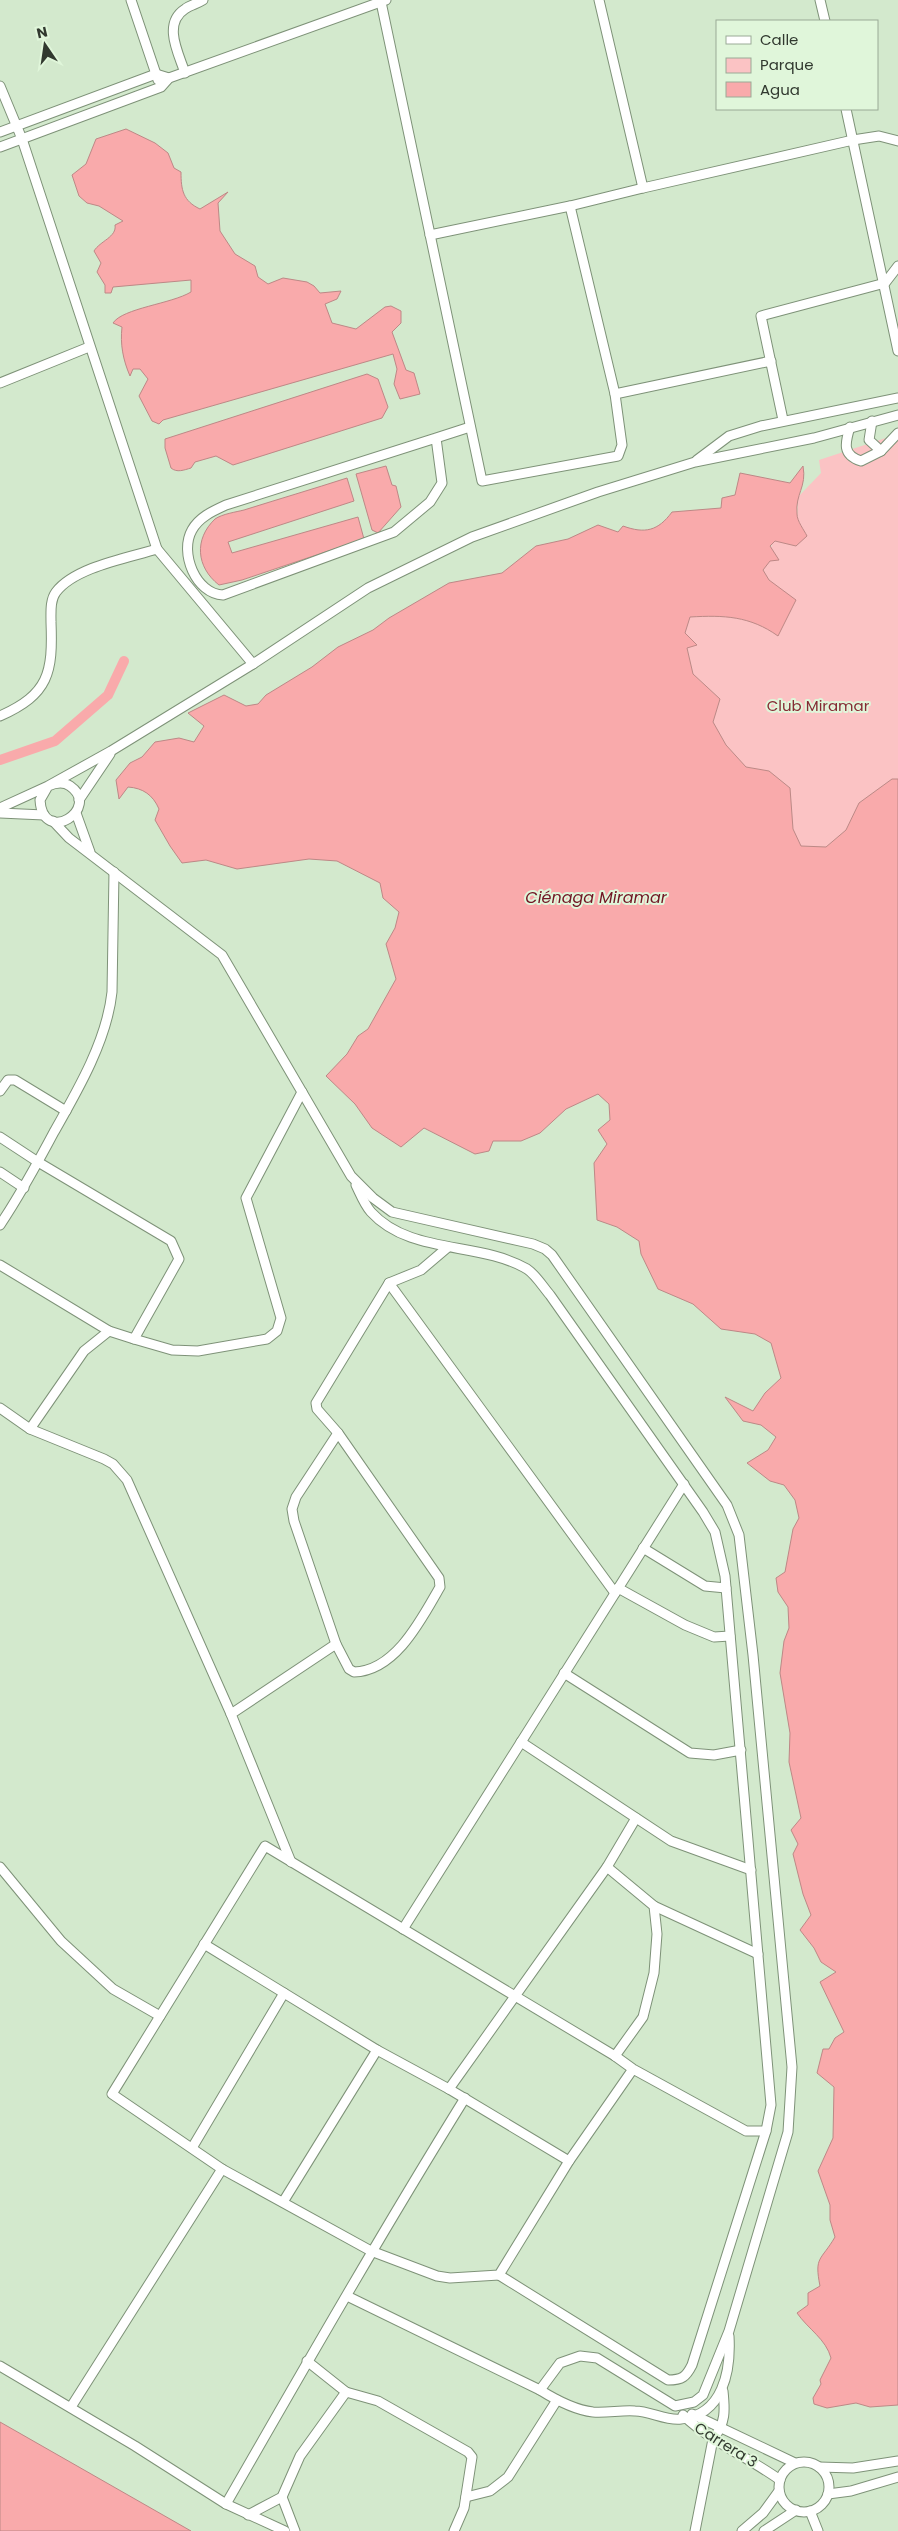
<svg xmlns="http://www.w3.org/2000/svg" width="898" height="2531" font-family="Poppins,sans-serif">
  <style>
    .green { fill: #fbc3c4 }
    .water { fill: #f9aaab; stroke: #bd8886 }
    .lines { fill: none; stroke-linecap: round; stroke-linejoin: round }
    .canal { stroke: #f9aaab; stroke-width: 10 }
    .street-casing { stroke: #7e9278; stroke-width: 11 }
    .street { stroke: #fff; stroke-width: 9 }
    .labels { text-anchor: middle; stroke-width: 4; stroke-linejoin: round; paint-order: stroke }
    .park-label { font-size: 15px; fill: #852b34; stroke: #e0f6da }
    .street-label { font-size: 15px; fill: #31392f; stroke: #e0f6da }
    .water-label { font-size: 16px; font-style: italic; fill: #711624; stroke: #e0f6da }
  </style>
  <rect width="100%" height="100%" fill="#d3e9cd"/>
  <path class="green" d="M 898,434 L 898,779 L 892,779 L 859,803 L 846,830 L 826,847 L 800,846 L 793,829 L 790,788 L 769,771 L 746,767 L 726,745 L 713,722 L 720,699 L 693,674 L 687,647 L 696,644 L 685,633 L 690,617 C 723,615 750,615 778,636 L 769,580 L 763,570 C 771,559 767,550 775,540 L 796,546 L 798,497 L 821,473 L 819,460 Z"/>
  <g class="water">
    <path d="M 126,129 L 155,143 L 168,153 L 174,168 L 181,172 C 181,190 183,201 200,209 L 228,192 L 218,203 L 220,231 L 235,254 L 255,266 L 258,277 L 268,284 L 283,278 L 307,282 L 314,286 L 320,293 L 341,291 L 337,299 L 325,304 L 332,323 L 356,329 L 385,307 L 391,306 L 401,311 L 401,323 L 392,332 L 406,370 L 414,373 L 420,394 L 400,399 L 394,384 L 397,369 L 393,354 L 163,420 L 159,424 L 152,421 L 139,396 L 148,379 L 140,369 L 133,369 L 130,376 C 123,360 120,344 122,327 L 113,323 C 123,308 171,304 191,292 L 191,280 L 113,287 L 111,293 L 105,293 L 105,285 L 97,272 L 101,263 L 94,251 C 100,241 117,237 115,225 L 123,221 L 99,206 L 87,203 L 79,196 L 72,175 L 86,164 L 96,139 Z"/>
    <path d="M 367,374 L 378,379 L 388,407 L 382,418 L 233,465 L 216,456 L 195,462 L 191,468 C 184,470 177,473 171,468 L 165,448 L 165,439 Z"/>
    <polygon points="386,466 392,485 396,486 401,507 378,533 372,530 356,474"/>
    <path d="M 803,466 C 807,487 795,494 797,514 C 797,521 804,530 807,536 L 796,546 L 775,541 L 770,546 L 779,560 L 770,561 L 763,570 L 769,580 L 796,600 L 778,636 C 750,616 724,615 690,617 L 685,633 L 697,645 L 687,648 L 693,674 L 720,699 L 713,722 L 726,745 L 746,767 L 769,771 L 790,788 L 793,829 L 801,846 L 826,847 L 846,830 L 859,803 L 892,779 L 898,779 L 898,2405 L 870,2407 L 856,2403 L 827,2408 L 814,2404 L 813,2398 L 821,2384 L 820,2380 L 831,2358 C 826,2339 808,2329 797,2313 L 808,2305 L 808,2293 L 820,2286 C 814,2256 821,2261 835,2237 L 830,2220 L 830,2205 L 818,2171 L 833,2138 L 834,2087 L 817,2073 L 823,2049 L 829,2049 L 835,2038 L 844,2032 L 820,1982 L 836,1972 L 821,1962 L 814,1948 L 800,1930 L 811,1915 L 803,1894 L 793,1854 L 798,1844 L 791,1830 L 801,1818 L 789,1762 L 790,1733 L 780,1673 L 784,1641 L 789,1628 L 788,1607 L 778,1592 L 776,1578 L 785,1572 L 793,1529 L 799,1518 L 795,1500 L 784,1485 L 770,1481 L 747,1463 L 768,1450 L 776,1437 L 761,1425 L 743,1421 L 725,1397 L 753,1411 L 765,1393 L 781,1378 L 771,1343 L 755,1334 L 721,1329 L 693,1304 L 658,1289 L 641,1254 L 639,1241 L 617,1227 L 597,1220 L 594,1163 L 607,1144 L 598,1130 L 610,1120 L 609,1104 L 598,1094 L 566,1109 L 540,1133 L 521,1141 L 493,1141 L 489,1151 L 475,1154 L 424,1128 L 401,1147 L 372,1128 L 355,1104 L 326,1076 L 347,1054 L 358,1036 L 368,1029 L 396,979 L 386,944 L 395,928 L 399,912 L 383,898 L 380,883 L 337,861 L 309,859 L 237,869 L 206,860 L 182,863 L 170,846 L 155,820 L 159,809 C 153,795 143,788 128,787 L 119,799 L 116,780 L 130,763 L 142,757 L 155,742 L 179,738 L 194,742 L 204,726 L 188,713 L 224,695 L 246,706 L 258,704 L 266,695 L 312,667 L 338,647 L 373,630 L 389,618 L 449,583 L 502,573 L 536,546 L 568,539 L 598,525 L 618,532 L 623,526 C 645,534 658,531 672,512 L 721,508 L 722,498 L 735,495 L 740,473 L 790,483 Z"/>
    <path d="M 347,478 L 354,501 L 228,542 L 232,553 L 358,517 L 364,539 L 242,580 L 219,585 C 196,567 194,539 215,519 C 222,514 236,512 244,510 C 279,499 313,489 347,478 Z"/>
    <polygon points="0,2422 191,2531 0,2531"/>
  </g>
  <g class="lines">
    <polyline class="canal" points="0,760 55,741 108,695 124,661"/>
    <defs>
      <g id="street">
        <polyline points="131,0 158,80"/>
        <polyline points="599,0 643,188 853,140 879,136 898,141"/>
        <polyline points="820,0 825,21"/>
        <polyline points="381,2 482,481 618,456 622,445 615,394 771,361"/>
        <path d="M 185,73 C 179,54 162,24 185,9 C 190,5 197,4 203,0"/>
        <polyline points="0,86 22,139 157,549"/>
        <polyline points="846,109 898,351"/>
        <polyline points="0,132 156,74 169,78"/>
        <polyline points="0,147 161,87 169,78 386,0"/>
        <polyline points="430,235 570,206"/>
        <polyline points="0,383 89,347"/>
        <polyline points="615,394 570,206 643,188"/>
        <polyline points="783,420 761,316 885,283 898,266"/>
        <polyline points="872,421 869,440 881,451"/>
        <path d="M 850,427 C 845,443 842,455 861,461 L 881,451 L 898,433"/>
        <path d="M 436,438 L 442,483 L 430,502 L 394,532 L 223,595 C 196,594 179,553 192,530 C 199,517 213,511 226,505 L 436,438 L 470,427"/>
        <polyline points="697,460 729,436 761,426 898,398"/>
        <path d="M 0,716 C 49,694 53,673 51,622 C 51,612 50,600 56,592 C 75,567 128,558 157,549 L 253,664"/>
        <polyline points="79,800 110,754"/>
        <path d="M 0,808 L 48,786 C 55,783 63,781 70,786 C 102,808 43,847 40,800 L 48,786 L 111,751 L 253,664 L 368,588 L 472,537 L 598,492 L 695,462 L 814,438 L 898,415"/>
        <polyline points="0,813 44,815"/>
        <polyline points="76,813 90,852"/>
        <polyline points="53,821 69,838 222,955 351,1176 373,1198 392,1212 533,1244 545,1249 552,1255 727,1505 739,1535 753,1655 792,2067 788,2132 729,2331 703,2395 694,2402 675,2406 597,2358 580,2356 560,2363 540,2390"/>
        <polyline points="0,1091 8,1080 15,1080 66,1111"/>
        <polyline points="0,1137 38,1162 171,1241 179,1259 134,1339 109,1331 0,1265"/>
        <polyline points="0,1172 24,1188"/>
        <path d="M 356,1185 C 360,1193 364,1204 371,1212 C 410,1255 479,1241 527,1269 C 536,1275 543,1287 550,1295 L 703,1512 L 715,1532 L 725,1576 L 771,2105 L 766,2131 L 692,2365 C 686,2377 682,2380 668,2380 L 499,2275"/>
        <path d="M 0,1225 C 20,1195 37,1164 54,1132 C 78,1090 107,1040 112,992 L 114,872"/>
        <polyline points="389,1283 615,1593"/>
        <polyline points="109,1331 84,1351 30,1429 104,1459 113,1464 127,1480 231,1714"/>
        <polyline points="134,1339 172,1350 198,1351 267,1339 277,1331 281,1318 246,1198 302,1092"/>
        <polyline points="0,1408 30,1429"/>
        <polyline points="643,1548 705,1586 726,1588"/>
        <polyline points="618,1588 685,1625 714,1637 730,1636"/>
        <polyline points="336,1644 294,1521 292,1509 296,1497 338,1433"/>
        <polyline points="564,1673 690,1753 714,1755 741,1750"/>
        <polyline points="521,1742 671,1841 751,1870"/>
        <path d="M 291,1862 L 231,1714 L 336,1644 L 349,1669 L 354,1672 C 396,1671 422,1618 440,1587 L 439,1578 L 338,1433 L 317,1409 L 316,1403 L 389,1283 L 421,1270 L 448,1247"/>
        <polyline points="0,1867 61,1941 113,1989 160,2016"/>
        <polyline points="607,1867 654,1906 657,1934 654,1973 643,2017 615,2056"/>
        <polyline points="654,1906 758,1954"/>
        <polyline points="403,1929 684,1484"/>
        <polyline points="204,1944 377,2050 449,2089 569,2161"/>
        <polyline points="633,2069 569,2161 499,2275 450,2278 437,2276 371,2251 222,2169 112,2094 265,1846 615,2056 633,2069 746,2131 766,2131"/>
        <polyline points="449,2089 607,1867 636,1818"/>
        <polyline points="192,2148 284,1993"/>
        <polyline points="283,2202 377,2050"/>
        <path d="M 347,2296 L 540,2390 C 556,2400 575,2410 593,2412 C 607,2413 622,2410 635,2411 C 650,2411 666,2421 681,2419 C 723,2415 731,2371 729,2336"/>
        <polyline points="0,2366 135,2446 226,2504 285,2531"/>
        <polyline points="346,2392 378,2401 468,2452 472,2457 464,2508 454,2531"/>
        <polyline points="71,2407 222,2169"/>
        <polyline points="692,2414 795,2463"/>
        <path d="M 683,2415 C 711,2442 748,2457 780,2480"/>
        <circle cx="804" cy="2487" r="25"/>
        <polyline points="819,2467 853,2468 898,2461"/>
        <polyline points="828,2494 851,2491 898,2477"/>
        <polyline points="282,2497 295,2531"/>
        <polyline points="466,2497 490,2491 508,2477 557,2400"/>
        <path d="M 226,2504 C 304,2368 382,2232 465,2098"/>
        <polyline points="810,2511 818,2531"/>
        <polyline points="248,2515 282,2497 300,2456 346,2392 307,2361"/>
        <path d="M 695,2531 L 713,2439 C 726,2423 725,2410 723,2391"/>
        <polyline points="742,2531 763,2513 779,2491"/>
        <polyline points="764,2531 796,2510"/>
      </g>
    </defs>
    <use href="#street" class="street-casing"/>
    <use href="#street" class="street"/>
  </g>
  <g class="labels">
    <g class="park-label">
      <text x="818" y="711">Club Miramar</text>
    </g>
    <g class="street-label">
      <text transform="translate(726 2445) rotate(32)" y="5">Carrera 3</text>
    </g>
    <g class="water-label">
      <text x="596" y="903">Ciénaga Miramar</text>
    </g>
  </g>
  <rect x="716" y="20" width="162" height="90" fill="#e0f6da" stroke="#9aaa96"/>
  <rect x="726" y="36" width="25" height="8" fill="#ffffff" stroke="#9aaa96"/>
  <text x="760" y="45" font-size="15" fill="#31392f">Calle</text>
  <rect x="726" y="58" width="25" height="15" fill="#fbc3c4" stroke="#9aaa96"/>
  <text x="760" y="70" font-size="15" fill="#31392f">Parque</text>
  <rect x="726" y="82" width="25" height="15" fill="#f9aaab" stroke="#9aaa96"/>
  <text x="760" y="95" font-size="15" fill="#31392f">Agua</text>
  <g transform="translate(45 45) rotate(347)" stroke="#e0f6da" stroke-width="4" paint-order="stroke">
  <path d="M0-4L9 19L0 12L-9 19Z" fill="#31392f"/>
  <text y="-8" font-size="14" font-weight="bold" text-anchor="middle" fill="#31392f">N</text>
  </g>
</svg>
